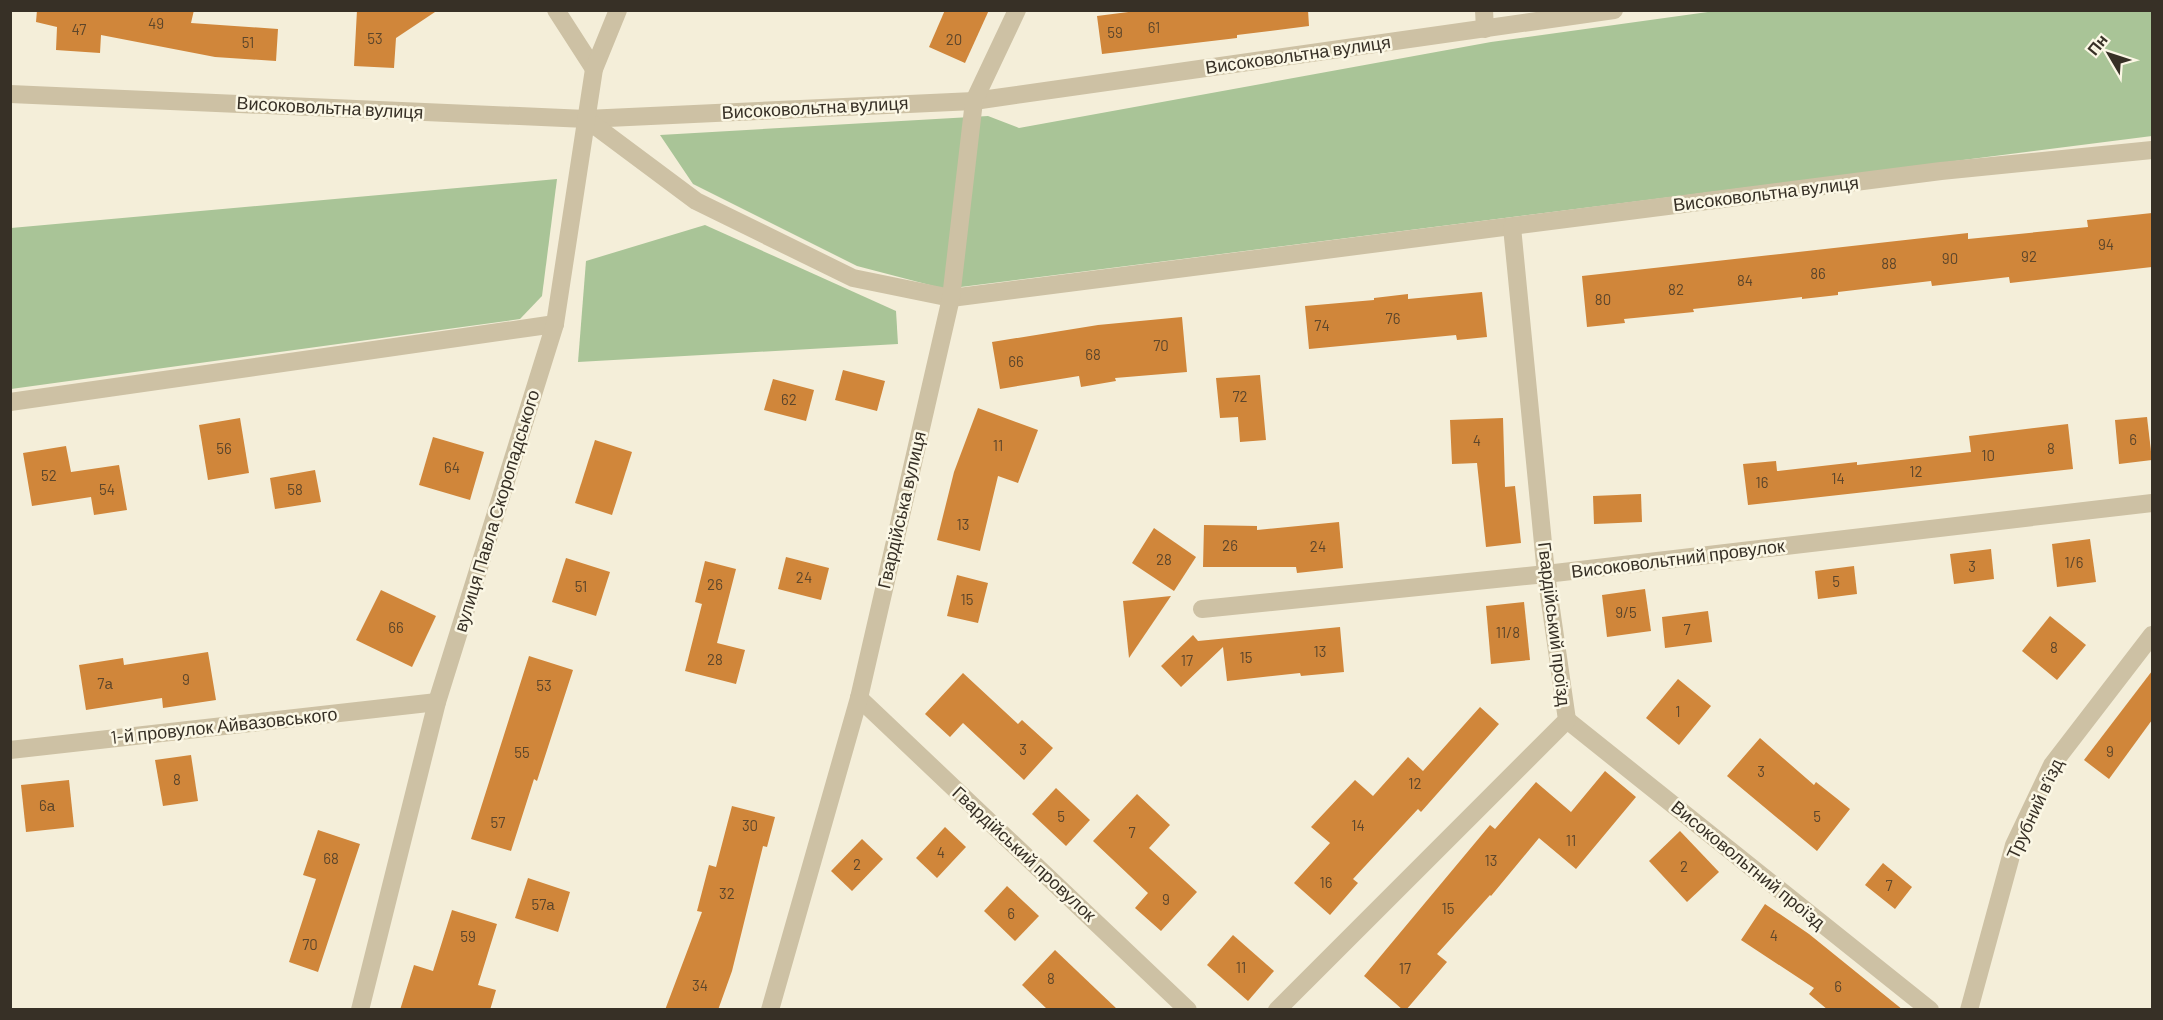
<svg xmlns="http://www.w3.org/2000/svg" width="2163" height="1020" font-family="Barlow,sans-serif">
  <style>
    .green { fill: #a9c497 }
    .building { fill: #d0863a }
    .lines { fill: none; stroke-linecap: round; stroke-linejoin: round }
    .minor { stroke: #cdc1a4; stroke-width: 18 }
    .labels { text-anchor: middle; stroke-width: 5; stroke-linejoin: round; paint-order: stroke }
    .number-label { font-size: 15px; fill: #5d462b }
    .street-label { font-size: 18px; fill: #373026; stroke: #fbf7e5 }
  </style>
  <rect width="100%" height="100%" fill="#f4eed9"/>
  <g class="green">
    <polygon points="1715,11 2152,11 2152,136 945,289 857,266 693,184 660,135 988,116 1019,128 1491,42"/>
    <polygon points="557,179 542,296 520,319 11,389 11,228"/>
    <polygon points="705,225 896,311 898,344 578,362 586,261"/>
  </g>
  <g class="building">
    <polygon points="37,10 194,10 191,23 278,29 276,61 215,57 101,35 100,53 56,50 57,27 36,22"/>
    <polygon points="357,10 438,10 396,38 394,68 354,66"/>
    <polygon points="945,10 989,10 965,63 929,47"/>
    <polygon points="1144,10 1308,10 1309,26 1237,35 1237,38 1102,54 1097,16"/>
    <polygon points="2152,213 2152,267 2010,283 2009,277 1932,286 1931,281 1838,292 1838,295 1802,299 1802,297 1693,309 1694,312 1624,319 1625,323 1587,327 1582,276 1968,233 1968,239 2088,227 2087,220"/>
    <polygon points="1482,292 1487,337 1457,340 1456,335 1309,349 1305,306 1374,300 1374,298 1408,294 1408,299"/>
    <polygon points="1182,317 1187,372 1115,378 1116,381 1081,387 1079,376 1000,389 992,342 1098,325"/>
    <polygon points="843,370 885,381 877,411 835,400"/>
    <polygon points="1260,375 1266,440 1240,442 1238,417 1220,418 1216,378"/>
    <polygon points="773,379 814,390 806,421 764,410"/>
    <polygon points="978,408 1038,430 1018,483 998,476 980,551 937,540 954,472"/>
    <polygon points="2147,417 2152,460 2119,464 2115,420"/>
    <polygon points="240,418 249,473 208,480 199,425"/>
    <polygon points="1503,418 1505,487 1515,486 1521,543 1486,547 1477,463 1452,464 1450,420"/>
    <polygon points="2068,424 2073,469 1748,505 1743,464 1776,461 1777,471 1857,462 1857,465 1971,452 1969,436"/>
    <polygon points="433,437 484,452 470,500 419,485"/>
    <polygon points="595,440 632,452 612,515 575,503"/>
    <polygon points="66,446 71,472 119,465 127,510 94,515 91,497 32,506 23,453"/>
    <polygon points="315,470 321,502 275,509 270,478"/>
    <polygon points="1641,494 1642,522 1594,524 1593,496"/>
    <polygon points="1339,522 1343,568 1297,573 1296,567 1203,567 1204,525 1257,526 1257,530"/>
    <polygon points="1154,528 1196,557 1174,591 1132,563"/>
    <polygon points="2090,539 2096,582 2057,587 2052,544"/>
    <polygon points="1991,549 1994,579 1954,584 1950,554"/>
    <polygon points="786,557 829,568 821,600 778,589"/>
    <polygon points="566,558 610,572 596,616 552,602"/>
    <polygon points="705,561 736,569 717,643 745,650 736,684 685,671 702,604 695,602"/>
    <polygon points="1854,566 1857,594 1818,599 1815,571"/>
    <polygon points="957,575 988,583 978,623 947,616"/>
    <polygon points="1645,589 1651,631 1607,637 1602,595"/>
    <polygon points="381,590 436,616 412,667 356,640"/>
    <polygon points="1171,596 1129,658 1123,601"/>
    <polygon points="1524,602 1530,660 1491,664 1486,606"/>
    <polygon points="1708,611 1712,642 1665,648 1662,617"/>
    <polygon points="2050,616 2086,645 2057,680 2022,651"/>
    <polygon points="1340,627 1344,672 1301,676 1300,673 1227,681 1223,647 1181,687 1161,666 1193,635 1198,641"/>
    <polygon points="208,652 216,700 163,708 162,698 86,710 79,665 123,658 124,665"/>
    <polygon points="529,656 573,670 537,781 534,779 511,851 471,839"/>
    <polygon points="2152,671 2152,720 2109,779 2084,760"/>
    <polygon points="963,673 1018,724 1022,720 1053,748 1024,780 963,723 950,737 925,714"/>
    <polygon points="1678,679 1711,706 1679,745 1646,718"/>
    <polygon points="1480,707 1499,724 1421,812 1418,809 1353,879 1358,883 1330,915 1294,883 1330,843 1311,827 1355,780 1373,796 1408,757 1423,771"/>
    <polygon points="1760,738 1814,785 1816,782 1850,809 1817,851 1727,776"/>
    <polygon points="191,755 198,801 163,806 155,760"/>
    <polygon points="1605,771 1636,797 1576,869 1539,838 1491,896 1490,895 1437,954 1447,962 1406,1010 1403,1010 1364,976 1490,825 1495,829 1536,782 1571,812"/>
    <polygon points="69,780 74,827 26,832 21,785"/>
    <polygon points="1056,788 1090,820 1066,846 1032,814"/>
    <polygon points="1137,794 1170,825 1149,848 1197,892 1161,931 1135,908 1148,893 1093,841"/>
    <polygon points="732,806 775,817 767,847 763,846 732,971 718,1010 665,1010 702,912 697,911 709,865 716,867"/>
    <polygon points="945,827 966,847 937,878 916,858"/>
    <polygon points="318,830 360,844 318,972 289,962 316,879 303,875"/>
    <polygon points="1680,831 1719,872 1687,902 1649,861"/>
    <polygon points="862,839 883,859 852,891 831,871"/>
    <polygon points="1883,863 1912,887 1895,909 1865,885"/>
    <polygon points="528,878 570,892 558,932 515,918"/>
    <polygon points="1007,886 1039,916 1015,941 984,911"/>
    <polygon points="1765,904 1809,934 1903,1010 1828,1010 1809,994 1814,988 1741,940"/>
    <polygon points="452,910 497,924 478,985 496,990 490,1010 400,1010 414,965 433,971"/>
    <polygon points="1233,935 1274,971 1248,1001 1207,965"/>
    <polygon points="1055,950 1118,1010 1048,1010 1022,985"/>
  </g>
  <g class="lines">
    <g class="minor">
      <polyline points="556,10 594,69"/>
      <polyline points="1484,10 1485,29"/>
      <polyline points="10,94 586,119 974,101 1614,10"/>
      <polyline points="586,119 696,201 853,278 951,298 1941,171 2152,150"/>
      <polyline points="10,402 555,324"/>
      <polyline points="1202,609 1546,574 2152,503"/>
      <polyline points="859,698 1188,1010"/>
      <polyline points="1567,720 1930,1010"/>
      <polyline points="10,750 437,702"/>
      <polyline points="360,1010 437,702 555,324 594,69 618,10"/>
      <polyline points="770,1010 859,698 951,298 974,101 1017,10"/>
      <polyline points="1277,1010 1567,720 1546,574 1512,227"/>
      <polyline points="1969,1010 2014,845 2052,765 2152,635"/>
    </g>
  </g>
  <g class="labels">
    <g class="number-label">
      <text x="156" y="29">49</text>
      <text x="1154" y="33">61</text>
      <text x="79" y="35">47</text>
      <text x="1115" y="38">59</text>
      <text x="375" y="44">53</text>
      <text x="954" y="45">20</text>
      <text x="248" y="48">51</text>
      <text x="2106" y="250">94</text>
      <text x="2029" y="262">92</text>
      <text x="1950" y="264">90</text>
      <text x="1889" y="269">88</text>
      <text x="1818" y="279">86</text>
      <text x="1745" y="286">84</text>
      <text x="1676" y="295">82</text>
      <text x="1603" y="305">80</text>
      <text x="1393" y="324">76</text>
      <text x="1322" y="331">74</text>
      <text x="1161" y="351">70</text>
      <text x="1093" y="360">68</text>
      <text x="1016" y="367">66</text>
      <text x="1240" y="402">72</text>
      <text x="789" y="405">62</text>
      <text x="2133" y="445">6</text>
      <text x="1477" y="446">4</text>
      <text x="998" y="451">11</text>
      <text x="224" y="454">56</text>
      <text x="2051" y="454">8</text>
      <text x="1988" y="461">10</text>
      <text x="452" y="473">64</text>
      <text x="1916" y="477">12</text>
      <text x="49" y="481">52</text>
      <text x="1838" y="484">14</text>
      <text x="1762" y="488">16</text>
      <text x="107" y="495">54</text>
      <text x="295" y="495">58</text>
      <text x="963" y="530">13</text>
      <text x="1230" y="551">26</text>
      <text x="1318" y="552">24</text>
      <text x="1164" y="565">28</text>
      <text x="2074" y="568">1/6</text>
      <text x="1972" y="572">3</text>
      <text x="804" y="583">24</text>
      <text x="1836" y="587">5</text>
      <text x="715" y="590">26</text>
      <text x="581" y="592">51</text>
      <text x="967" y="605">15</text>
      <text x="1626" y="618">9/5</text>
      <text x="396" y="633">66</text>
      <text x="1687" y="635">7</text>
      <text x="1508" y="638">11/8</text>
      <text x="2054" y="653">8</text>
      <text x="1320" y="657">13</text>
      <text x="1246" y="663">15</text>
      <text x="715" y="665">28</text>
      <text x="1187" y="666">17</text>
      <text x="186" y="685">9</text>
      <text x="105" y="689">7а</text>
      <text x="544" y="691">53</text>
      <text x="1678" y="717">1</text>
      <text x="1023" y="755">3</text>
      <text x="2110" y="757">9</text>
      <text x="522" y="758">55</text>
      <text x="1761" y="777">3</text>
      <text x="177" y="785">8</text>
      <text x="1415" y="789">12</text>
      <text x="47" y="811">6а</text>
      <text x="1061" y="822">5</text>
      <text x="1817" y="822">5</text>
      <text x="498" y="828">57</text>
      <text x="750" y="831">30</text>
      <text x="1358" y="831">14</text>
      <text x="1132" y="838">7</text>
      <text x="1571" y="846">11</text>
      <text x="941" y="858">4</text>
      <text x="331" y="864">68</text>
      <text x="1491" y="866">13</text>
      <text x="857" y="870">2</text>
      <text x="1684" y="872">2</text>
      <text x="1326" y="888">16</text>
      <text x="1889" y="891">7</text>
      <text x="727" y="899">32</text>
      <text x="1166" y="905">9</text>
      <text x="543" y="910">57а</text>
      <text x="1448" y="914">15</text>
      <text x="1011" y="919">6</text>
      <text x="1774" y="941">4</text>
      <text x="468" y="942">59</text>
      <text x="310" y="950">70</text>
      <text x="1241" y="973">11</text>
      <text x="1405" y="974">17</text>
      <text x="1051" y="984">8</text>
      <text x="700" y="991">34</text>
      <text x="1838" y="992">6</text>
    </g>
    <g class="street-label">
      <text transform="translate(1298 55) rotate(-8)" y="6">Високовольтна вулиця</text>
      <text transform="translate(330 108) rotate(3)" y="6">Високовольтна вулиця</text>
      <text transform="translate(815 108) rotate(-3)" y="6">Високовольтна вулиця</text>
      <text transform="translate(1766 194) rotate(-7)" y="6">Високовольтна вулиця</text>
      <text transform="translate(902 510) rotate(-77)" y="6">Гвардійська вулиця</text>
      <text transform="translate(497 511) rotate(-73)" y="6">вулиця Павла Скоропадського</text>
      <text transform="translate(1678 559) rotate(-7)" y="6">Високовольтний провулок</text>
      <text transform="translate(1554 624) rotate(83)" y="6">Гвардійський проїзд</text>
      <text transform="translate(224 726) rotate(-6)" y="6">1-й провулок Айвазовського</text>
      <text transform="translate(2035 809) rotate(-65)" y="6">Трубний в’їзд</text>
      <text transform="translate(1024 854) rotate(43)" y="6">Гвардійський провулок</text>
      <text transform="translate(1748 865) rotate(39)" y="6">Високовольтний проїзд</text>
    </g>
  </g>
  <rect width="2163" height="1020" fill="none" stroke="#373026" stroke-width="24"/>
  <g transform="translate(2109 54) rotate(309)" stroke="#fbf7e5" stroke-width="4.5" paint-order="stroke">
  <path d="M0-4.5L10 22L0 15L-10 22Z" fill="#373026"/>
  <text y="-9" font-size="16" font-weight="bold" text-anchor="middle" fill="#373026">Пн</text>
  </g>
</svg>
